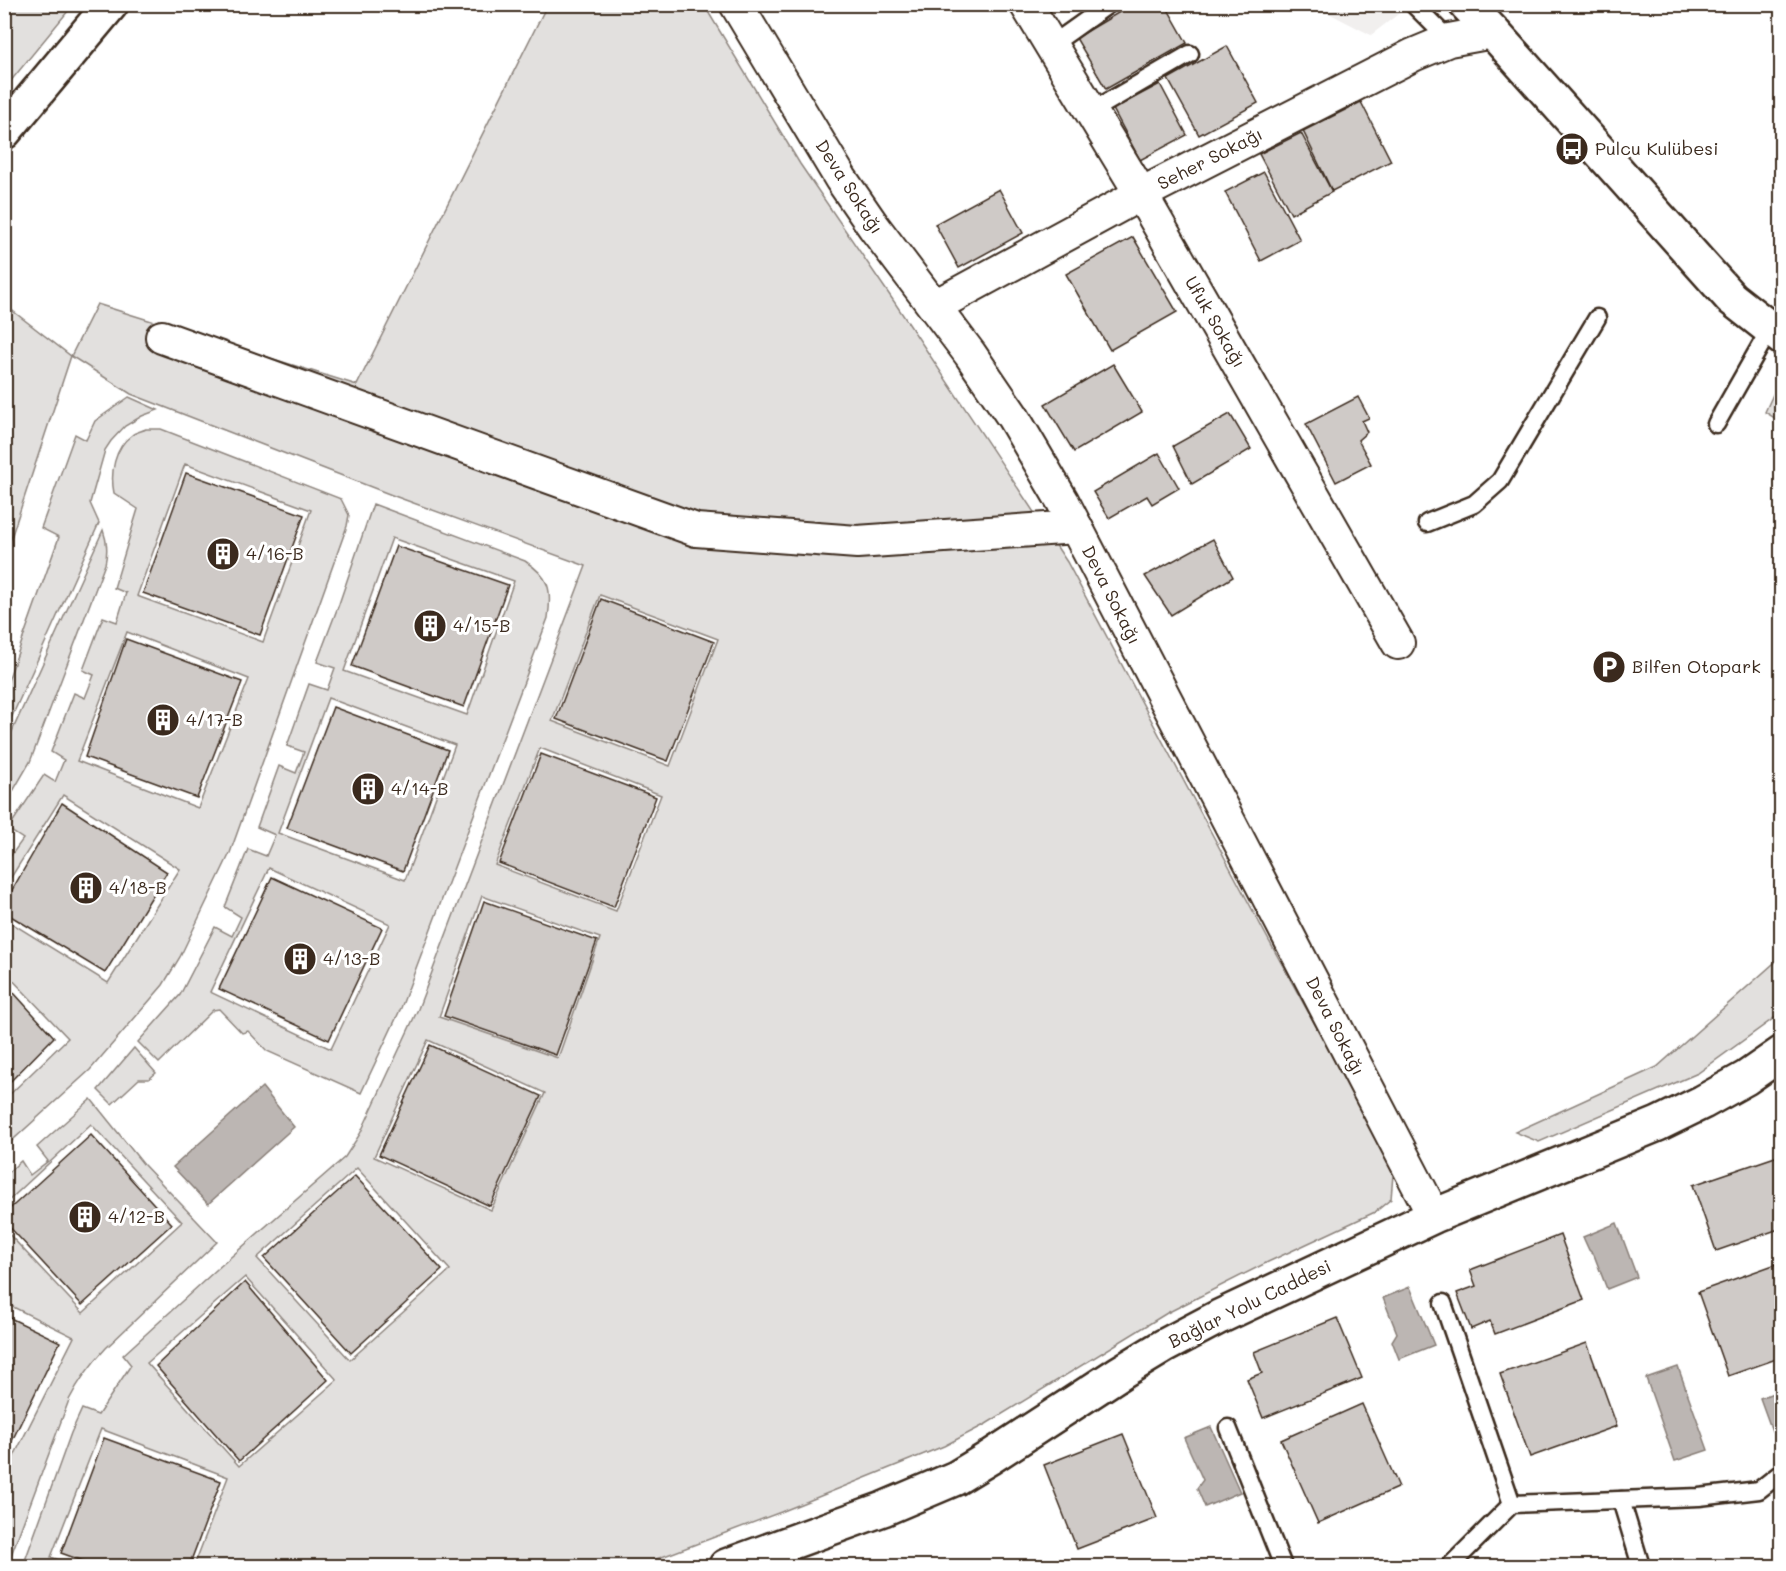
<svg xmlns="http://www.w3.org/2000/svg" width="1786" height="1571" font-family="Mali,sans-serif">
  <style>
    .built { fill: #f1efee }
    .green { fill: #e2e0de; stroke: #8e857e; stroke-width: 1.5; fill-rule: evenodd }
    .water { fill: #bcb6b3; stroke: #887e77; stroke-width: 1.5 }
    .building { fill: #cfcac7; stroke: #3b2a1e; stroke-width: 1.5 }
    .lines { fill: none; stroke-linecap: round; stroke-linejoin: round }
    .service-casing { stroke: #3b2a1e; stroke-width: 21 }
    .minor-casing { stroke: #3b2a1e; stroke-width: 36 }
    .tertiary-casing { stroke: #3b2a1e; stroke-width: 38 }
    .secondary-casing { stroke: #3b2a1e; stroke-width: 38 }
    .service { stroke: #fff; stroke-width: 16 }
    .minor { stroke: #fff; stroke-width: 32 }
    .tertiary { stroke: #fff; stroke-width: 33 }
    .secondary { stroke: #fff; stroke-width: 33 }
    .labels { text-anchor: middle; stroke-width: 6; stroke-linejoin: round; paint-order: stroke }
    .poi-label { font-size: 18px; fill: #3b2a1e; stroke: #fff; text-anchor: start }
    .street-label { font-size: 18px; fill: #3b2a1e; stroke: #fff }
  </style>
  <rect width="100%" height="100%" fill="#fff"/>
  <filter id="ink" filterUnits="userSpaceOnUse"><feTurbulence type="fractalNoise" baseFrequency=".0167" numOctaves="2"/><feDisplacementMap in="SourceGraphic" scale="12" xChannelSelector="R" yChannelSelector="G"/><feConvolveMatrix kernelMatrix="1 2 1 2 8 2 1 2 1" color-interpolation-filters="sRGB"/></filter>
  <g filter="url(#ink)">
    <polygon class="built" points="1313,5 1410,5 1371,35"/>
    <g class="green">
      <polygon points="5,4 73,5 5,88 4,5"/>
      <path d="M 547,5 L 704,5 L 800,164 L 895,303 L 1067,562 L 1268,939 L 1378,1139 L 1393,1174 L 1391,1199 L 1375,1212 L 1268,1262 L 1167,1313 L 986,1424 L 944,1446 L 781,1512 L 638,1566 L 194,1566 L 228,1477 L 101,1429 L 51,1557 L 75,1566 L 23,1566 L 71,1433 L 82,1409 L 98,1415 L 131,1365 L 123,1355 L 216,1270 L 345,1157 L 360,1134 L 418,1009 L 586,566 L 397,497 L 131,394 L 71,356 L 10,541 L 5,552 L 5,305 L 71,356 L 97,304 L 357,385 ZM 600,595 L 718,639 L 670,766 L 552,721 ZM 540,748 L 661,795 L 616,911 L 495,865 ZM 482,896 L 600,938 L 558,1058 L 439,1017 ZM 428,1040 L 545,1093 L 491,1210 L 374,1157 ZM 357,1168 L 450,1270 L 350,1360 L 257,1258 ZM 245,1277 L 337,1380 L 239,1466 L 147,1363 Z"/>
      <polygon points="1781,377 1781,422 1765,412"/>
      <polygon points="129,397 158,410 142,416 125,426 111,441 105,450 90,503 99,523 5,732 5,689 59,537 41,528 75,434 86,440 95,421"/>
      <path d="M 146,429 L 161,429 L 341,499 L 349,515 L 347,526 L 230,853 L 180,957 L 163,985 L 90,1070 L 5,1147 L 5,1099 L 68,1038 L 5,972 L 5,919 L 108,983 L 180,869 L 63,795 L 5,887 L 5,853 L 10,857 L 23,839 L 8,829 L 44,775 L 55,782 L 64,760 L 51,752 L 74,693 L 85,698 L 94,675 L 83,670 L 103,617 L 117,622 L 126,593 L 114,588 L 138,509 L 114,493 C 110,473 114,448 132,435 C 136,432 142,431 146,429 ZM 185,464 L 311,510 L 263,642 L 137,596 ZM 127,632 L 249,679 L 198,808 L 77,761 Z"/>
      <path d="M 373,504 L 525,561 C 550,577 552,590 548,618 L 401,1008 L 361,1093 L 267,1051 L 248,1031 L 242,1033 L 219,1009 L 213,1010 L 159,1063 L 138,1042 L 180,995 L 215,927 L 232,936 L 241,917 L 225,907 L 248,849 L 266,856 L 275,835 L 257,827 L 279,766 L 296,773 L 304,752 L 287,746 L 309,684 L 327,690 L 335,668 L 317,662 L 339,604 ZM 392,538 L 514,581 L 467,715 L 344,671 ZM 328,698 L 455,745 L 405,880 L 278,833 ZM 269,868 L 390,924 L 331,1049 L 210,992 Z"/>
      <path d="M 103,530 C 107,542 108,551 105,564 L 30,762 L 5,805 L 5,783 L 10,774 L 5,771 L 5,747 Z"/>
      <polygon points="1781,957 1781,1013 1698,1073 1539,1142 1515,1132 1657,1067"/>
      <polygon points="134,1048 156,1073 149,1079 139,1079 112,1104 98,1090"/>
      <path d="M 91,1099 L 144,1165 L 217,1242 L 106,1348 C 91,1364 79,1380 69,1400 L 7,1566 L 5,1566 L 5,1460 L 11,1462 L 74,1337 L 5,1303 L 5,1230 L 83,1313 L 182,1222 L 91,1124 L 5,1204 L 5,1175 L 21,1161 L 30,1175 L 48,1161 L 37,1147 Z"/>
    </g>
    <g class="water">
      <polygon points="262,1087 294,1127 208,1204 173,1167"/>
      <polygon points="1617,1223 1637,1277 1607,1289 1594,1255 1589,1250 1583,1237"/>
      <polygon points="1410,1287 1434,1345 1399,1359 1392,1341 1397,1333 1383,1298"/>
      <polygon points="1678,1367 1708,1450 1675,1461 1646,1378"/>
      <polygon points="1781,1390 1781,1427 1772,1431 1760,1398"/>
      <polygon points="1211,1427 1240,1492 1205,1507 1197,1488 1203,1480 1184,1438"/>
    </g>
    <g class="building">
      <polygon points="1133,4 1165,4 1187,43 1106,89 1076,38"/>
      <polygon points="1227,46 1258,103 1199,135 1168,79"/>
      <polygon points="1160,84 1187,135 1140,160 1113,109"/>
      <polygon points="1361,102 1391,161 1332,191 1303,131"/>
      <polygon points="1301,133 1332,192 1291,214 1259,154"/>
      <polygon points="1264,172 1300,240 1261,261 1225,192"/>
      <polygon points="999,189 1023,233 959,268 935,224"/>
      <polygon points="1133,237 1177,312 1110,350 1066,274"/>
      <polygon points="1113,364 1142,412 1074,452 1045,404"/>
      <polygon points="1358,397 1369,418 1362,421 1367,432 1358,440 1371,464 1336,482 1306,424"/>
      <polygon points="1230,414 1251,449 1192,484 1173,446"/>
      <polygon points="1159,453 1179,488 1152,504 1147,496 1109,518 1093,492"/>
      <polygon points="186,473 304,515 260,635 143,593"/>
      <polygon points="1213,539 1233,577 1171,615 1145,576"/>
      <polygon points="396,546 508,585 464,707 352,666"/>
      <polygon points="601,599 714,642 668,761 556,719"/>
      <polygon points="126,639 242,682 197,798 85,757"/>
      <polygon points="333,707 448,750 403,871 287,828"/>
      <polygon points="541,754 656,797 614,907 499,863"/>
      <polygon points="62,803 167,872 105,973 4,912 4,904"/>
      <polygon points="272,877 382,928 329,1040 219,989"/>
      <polygon points="484,901 597,941 556,1055 444,1016"/>
      <polygon points="4,982 54,1037 4,1088"/>
      <polygon points="430,1045 541,1096 490,1206 379,1155"/>
      <polygon points="91,1135 172,1224 82,1305 4,1221 4,1214"/>
      <polygon points="1778,1156 1782,1167 1782,1228 1716,1251 1693,1185"/>
      <polygon points="355,1176 442,1270 351,1353 264,1258"/>
      <polygon points="1560,1235 1584,1300 1495,1334 1490,1321 1471,1329 1457,1293 1476,1286 1470,1270"/>
      <polygon points="1779,1263 1782,1272 1782,1357 1728,1376 1698,1292"/>
      <polygon points="245,1282 328,1380 239,1461 156,1366"/>
      <polygon points="4,1315 60,1342 7,1451 4,1450"/>
      <polygon points="1337,1318 1362,1378 1263,1418 1247,1379 1262,1373 1254,1352"/>
      <polygon points="1587,1343 1617,1426 1530,1457 1500,1374"/>
      <polygon points="1362,1404 1399,1487 1318,1523 1281,1440"/>
      <polygon points="1123,1434 1157,1518 1077,1549 1044,1465"/>
      <polygon points="104,1438 221,1481 189,1566 97,1566 61,1553"/>
    </g>
    <g class="lines">
      <defs>
        <g id="service">
          <polyline points="1413,4 1449,40"/>
          <polyline points="1050,46 1109,4"/>
          <polyline points="1092,111 1190,54"/>
          <polyline points="1716,424 1770,329"/>
          <polyline points="1427,523 1474,504 1500,481 1597,318"/>
          <polyline points="1443,1303 1512,1504"/>
          <polyline points="1228,1428 1283,1566"/>
          <polyline points="1621,1500 1641,1566"/>
          <polyline points="1450,1566 1512,1504 1699,1497 1759,1490 1782,1472"/>
        </g>
        <g id="minor">
          <polyline points="736,4 841,179 874,227 970,354 1013,417 1063,502 1434,1216"/>
          <polyline points="1026,4 1141,194 1398,643"/>
          <polyline points="935,306 1141,194 1413,55 1449,40 1493,32"/>
          <polyline points="162,337 696,530 857,542 1076,527"/>
        </g>
        <g id="tertiary">
          <polyline points="1466,4 1493,32 1731,298 1782,338"/>
          <polyline points="726,1566 883,1509 956,1478 989,1458 1121,1372 1164,1346 1219,1317 1434,1216 1658,1124 1703,1102 1746,1078 1782,1053"/>
        </g>
        <polyline id="secondary" points="4,132 111,4"/>
      </defs>
      <use href="#service" class="service-casing"/>
      <use href="#minor" class="minor-casing"/>
      <use href="#tertiary" class="tertiary-casing"/>
      <use href="#secondary" class="secondary-casing"/>
      <use href="#service" class="service"/>
      <use href="#minor" class="minor"/>
      <use href="#tertiary" class="tertiary"/>
      <use href="#secondary" class="secondary"/>
    </g>
  </g>
  <defs>
    <symbol id="bus-disc" viewBox="-11 -11 22 22"><circle r="9.5" fill="#3b2a1e" stroke="#fff"/><path d="M-5-6H5V4H4V6H2V4H-2V6H-4V4H-5ZM-3.5-4V0h7V-4ZM-3.5 1.2v1.5H-2V1.2ZM2 1.2v1.5H3.5V1.2Z" fill="#fff"/></symbol>
    <symbol id="building-disc" viewBox="-11 -11 22 22"><circle r="9.5" fill="#3b2a1e" stroke="#fff"/><path d="M-4-6H4V6H1V3H-1V6H-4ZM-2.5-4.3h1.7v1.8h-1.7ZM.8-4.3h1.7v1.8H.8ZM-2.5-1h1.7V.8h-1.7ZM.8-1h1.7V.8H.8Z" fill="#fff"/></symbol>
    <symbol id="parking-disc" viewBox="-11 -11 22 22"><circle r="9.5" fill="#3b2a1e" stroke="#fff"/><path d="M-3.5-5.5H1a3.5 3.5 0 0 1 0 7H-1V5.5H-3.5ZM-1-3.4V-.6H.8a1.4 1.4 0 0 0 0-2.8Z" fill="#fff"/></symbol>
  </defs>
  <g fill-rule="evenodd">
    <use href="#bus-disc" x="1553" y="130" width="38" height="38"/>
    <use href="#building-disc" x="204" y="535" width="38" height="38"/>
    <use href="#building-disc" x="411" y="607" width="38" height="38"/>
    <use href="#parking-disc" x="1590" y="648" width="38" height="38"/>
    <use href="#building-disc" x="144" y="701" width="38" height="38"/>
    <use href="#building-disc" x="349" y="770" width="38" height="38"/>
    <use href="#building-disc" x="67" y="869" width="38" height="38"/>
    <use href="#building-disc" x="281" y="940" width="38" height="38"/>
    <use href="#building-disc" x="66" y="1198" width="38" height="38"/>
  </g>
  <g class="labels">
    <g class="poi-label">
      <text x="1595" y="155">Pulcu Kulübesi</text>
      <text x="246" y="560">4/16-B</text>
      <text x="453" y="632">4/15-B</text>
      <text x="1632" y="673">Bilfen Otopark</text>
      <text x="186" y="726">4/17-B</text>
      <text x="391" y="795">4/14-B</text>
      <text x="109" y="894">4/18-B</text>
      <text x="323" y="965">4/13-B</text>
      <text x="108" y="1223">4/12-B</text>
    </g>
    <g class="street-label">
      <text transform="translate(1210 159) rotate(-27)" y="6">Seher Sokağı</text>
      <text transform="translate(849 187) rotate(57)" y="6">Deva Sokağı</text>
      <text transform="translate(1215 322) rotate(60)" y="6">Ufuk Sokağı</text>
      <text transform="translate(1111 595) rotate(63)" y="6">Deva Sokağı</text>
      <text transform="translate(1335 1026) rotate(63)" y="6">Deva Sokağı</text>
      <text transform="translate(1250 1304) rotate(-26)" y="6">Bağlar Yolu Caddesi</text>
    </g>
  </g>
  <rect width="1786" height="1571" fill="none" stroke="#fff" stroke-width="24"/>
  <rect x="12" y="12" width="1762" height="1547" fill="none" stroke="#3b2a1e" stroke-width="2" filter="url(#ink)"/>
</svg>
